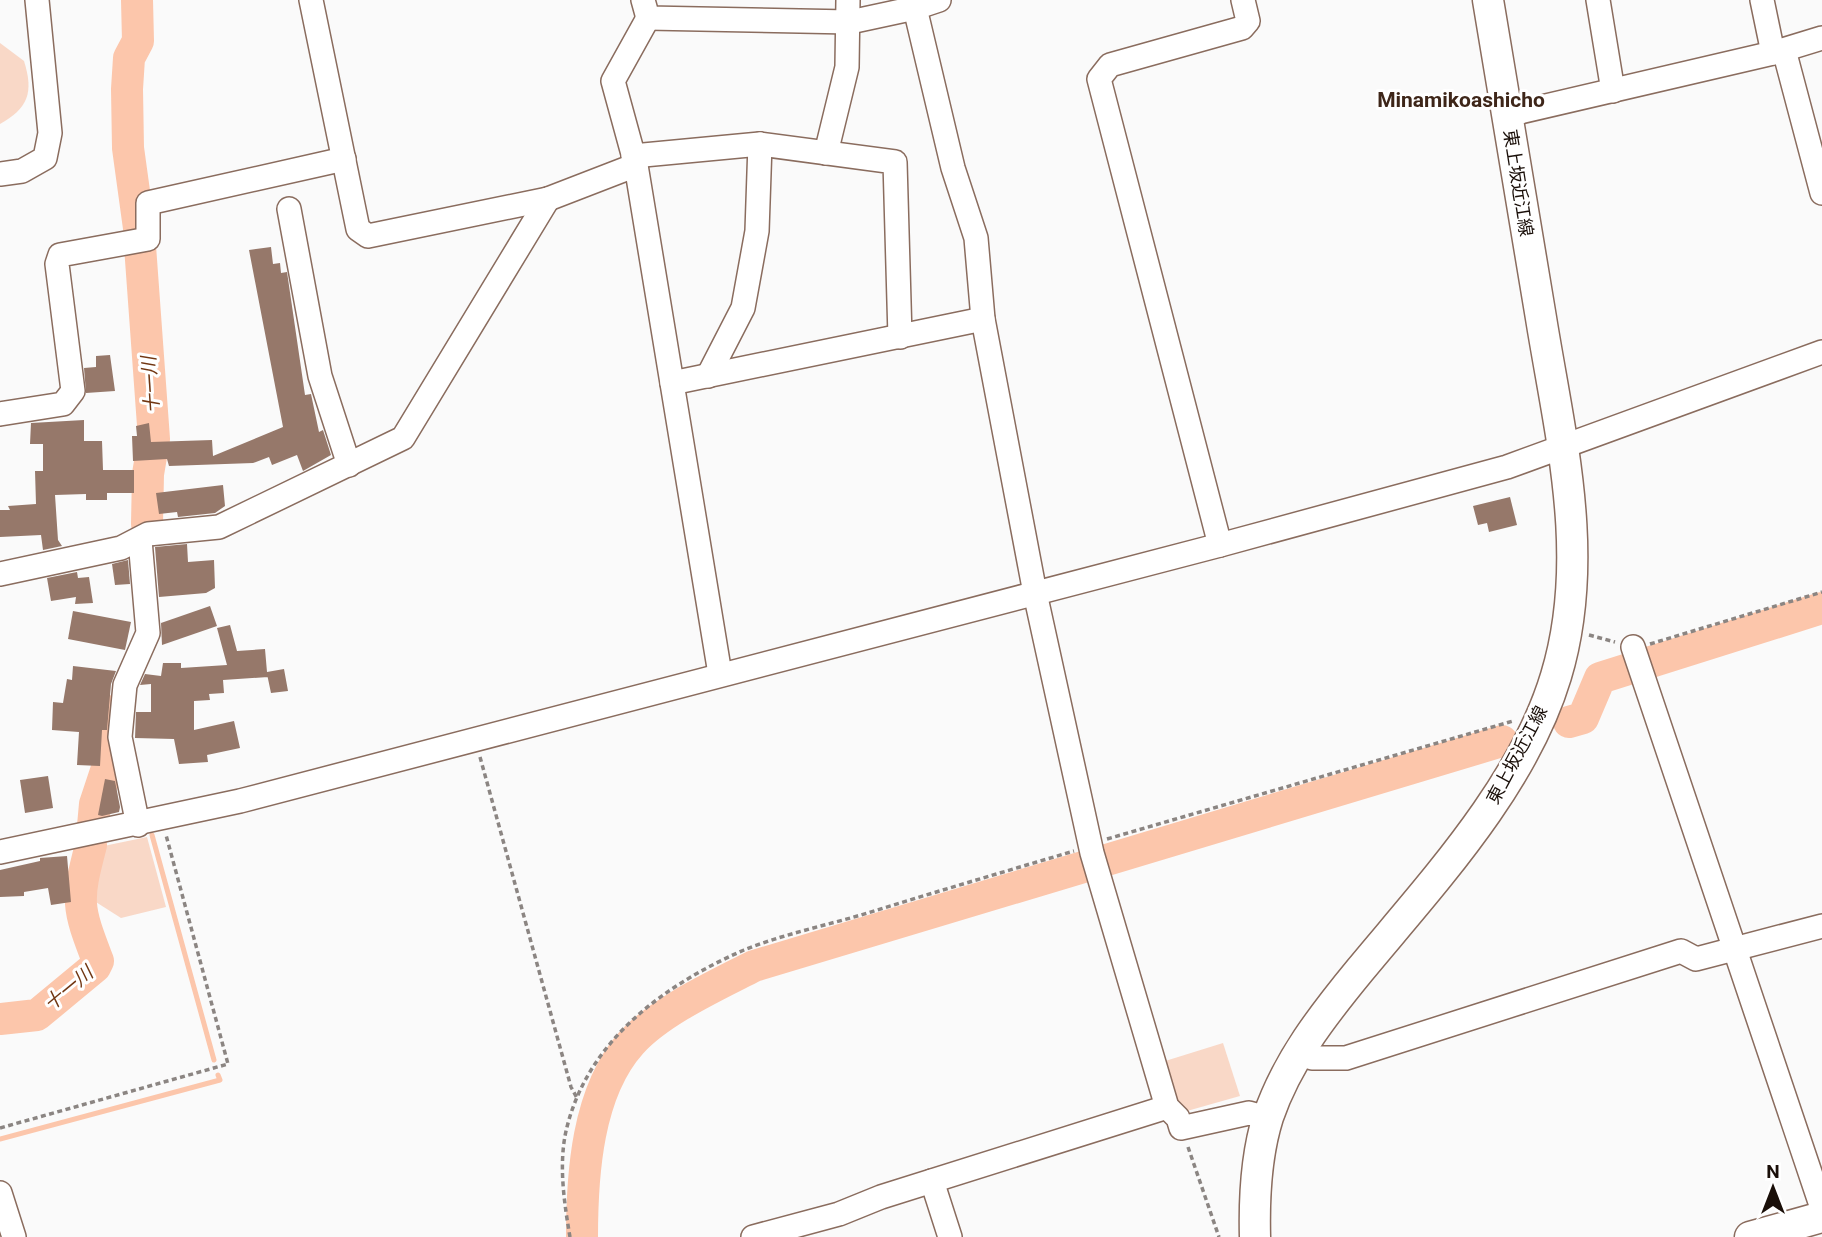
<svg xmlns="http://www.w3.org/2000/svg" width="1822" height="1237" font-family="Roboto,'Noto Sans JP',sans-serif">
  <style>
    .green { fill: #f9d8c7 }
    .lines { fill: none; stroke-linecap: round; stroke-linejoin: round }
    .stream { stroke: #fcc6ab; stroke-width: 5 }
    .river { stroke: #fcc6ab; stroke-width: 32 }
    .building { fill: #96786a }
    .minor-casing { stroke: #8a6c5e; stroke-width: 26 }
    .major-casing { stroke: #8a6c5e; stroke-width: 33 }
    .path { stroke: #8b8582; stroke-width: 3.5; stroke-dasharray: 5 3.5; stroke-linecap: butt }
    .minor { stroke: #fff; stroke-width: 23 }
    .major { stroke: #fff; stroke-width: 30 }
    .labels { text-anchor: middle; stroke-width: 6; stroke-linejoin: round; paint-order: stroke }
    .street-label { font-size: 18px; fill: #1a0f09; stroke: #fff }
    .water-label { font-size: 19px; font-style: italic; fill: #713612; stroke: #fff }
    .quarter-label { font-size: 21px; font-weight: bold; fill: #3e2619; stroke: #fff }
  </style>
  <rect width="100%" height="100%" fill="#fafafa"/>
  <g class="green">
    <path d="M 0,43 L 24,61 C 34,93 28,108 0,124 Z"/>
    <polygon points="147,837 166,907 121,918 88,897 99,847"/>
    <polygon points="1223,1043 1240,1096 1187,1111 1174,1106 1162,1062"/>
  </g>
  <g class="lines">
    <g class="stream">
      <polyline points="152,835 214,1060"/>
      <polyline points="0,1139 220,1080 218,1075"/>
    </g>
    <g class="river">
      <polyline points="137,0 138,41 129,58 127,89 128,148 139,228"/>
      <polyline points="140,246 154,439 148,474 147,524"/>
      <polyline points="1569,722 1583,718 1600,678 1822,608"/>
      <polyline points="93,826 95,804 113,750 114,711"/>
      <path d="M 0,1019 L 37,1015 L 95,967 L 98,961 C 77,906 76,902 91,845"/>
      <path d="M 582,1237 C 582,1175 587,1092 631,1043 C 660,1011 715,986 754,966 L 1502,741"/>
    </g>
  </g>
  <g class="building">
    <polygon points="271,247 273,264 280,263 281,273 287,272 305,395 311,394 319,432 323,430 331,455 303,471 297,455 272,465 269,457 253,463 169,466 167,459 133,461 132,436 137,436 136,426 149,423 151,442 212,440 213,456 283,427 249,250"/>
    <polygon points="110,355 115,391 86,393 84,368 96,367 96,356"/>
    <polygon points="84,420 84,441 102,441 103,470 134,470 134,493 107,493 107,500 86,500 86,494 55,495 58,540 62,546 43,550 41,535 0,537 0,510 10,510 8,506 36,504 35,471 43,471 43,444 30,444 31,423"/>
    <polygon points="223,485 225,506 215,513 178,517 177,512 159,514 156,493"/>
    <polygon points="1510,497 1517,525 1489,532 1487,523 1478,525 1473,506"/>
    <polygon points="187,544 188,562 214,560 215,588 206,593 159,597 155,547"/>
    <polygon points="128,560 130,584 115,585 112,564"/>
    <polygon points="77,572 78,578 89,577 93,603 75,604 76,597 51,601 47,578"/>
    <polygon points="210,606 217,626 162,645 161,623"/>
    <polygon points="73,611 131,622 125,650 68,639"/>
    <polygon points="230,625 237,651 265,649 267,672 284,669 288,691 271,693 267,674 268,677 223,680 224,693 209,694 210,700 194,701 194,730 234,721 240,748 207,755 208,762 179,764 174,739 135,738 136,712 151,712 151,684 140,685 145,674 161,676 163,663 181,663 181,668 227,665 217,628"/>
    <polygon points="73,666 116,671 111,684 107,730 102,730 100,766 77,765 79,732 52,730 53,702 63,703 67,679 72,680"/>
    <polygon points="48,776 53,808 25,813 20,780"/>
    <polygon points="105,779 115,781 120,807 119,812 102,816 98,815"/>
    <polygon points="67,856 71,902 51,905 48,888 24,892 24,896 0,897 0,870 40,861 40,858"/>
  </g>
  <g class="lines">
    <defs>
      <g id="minor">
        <polyline points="311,0 358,229 368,236 548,199 636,165 613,81 648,18"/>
        <polyline points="643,0 648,18 850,22 915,8"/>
        <polyline points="939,0 915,8 953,168 976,238 983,319 1035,593 1092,853 1167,1107 1178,1118 1181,1128 1249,1113 1268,1118"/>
        <polyline points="1598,0 1613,91"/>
        <polyline points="1762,0 1773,53"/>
        <polyline points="1784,50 1822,193"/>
        <polyline points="1507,115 1773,53 1822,38"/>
        <polyline points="826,153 847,67 848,0"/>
        <polyline points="633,156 760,144 895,162 900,337"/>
        <polyline points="636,165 720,674"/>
        <polyline points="0,174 22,171 45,158 50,133 37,0"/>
        <polyline points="289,209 320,376 349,465"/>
        <polyline points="708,376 743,308 757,231 760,144"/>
        <polyline points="672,383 983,319"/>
        <polyline points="0,414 63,404 73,391 57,264 60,255 148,239 148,203 344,159"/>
        <polyline points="1220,545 1099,79 1110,65 1242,28 1248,21 1243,0"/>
        <polyline points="0,574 121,548 148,534 219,527 403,438 548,199"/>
        <polyline points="1633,647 1822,1208"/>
        <polyline points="138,825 120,737 125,685 148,633 140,540"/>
        <polyline points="0,852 240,801 1220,545 1507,467 1822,352"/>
        <polyline points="1298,1053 1312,1058 1346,1058 1681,951 1696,959 1822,926"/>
        <polyline points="932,1181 950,1237"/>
        <polyline points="0,1193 14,1237"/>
        <polyline points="753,1237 839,1214 881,1197 1167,1107"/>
      </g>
      <g id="major">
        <path d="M 1255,1237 C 1254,1198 1256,1155 1268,1117 C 1287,1061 1323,1015 1360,970 C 1432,883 1523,786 1556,676 C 1592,557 1560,436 1541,318 C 1523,212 1505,106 1488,0"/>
        <polyline points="1750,1237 1822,1217"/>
      </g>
    </defs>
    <use href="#minor" class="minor-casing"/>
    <use href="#major" class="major-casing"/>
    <g class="path">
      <polyline points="1589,635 1615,642"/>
      <polyline points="1650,644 1822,592"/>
      <polyline points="480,757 571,1087 577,1098"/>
      <polyline points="1107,839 1513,721"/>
      <polyline points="0,1128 228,1064 166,835"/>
      <polyline points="1188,1147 1219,1237"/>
      <path d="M 570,1237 C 564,1202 558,1162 567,1127 C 589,1039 666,984 744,950 C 781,935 823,926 861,915 C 932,893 1003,872 1074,851"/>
    </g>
    <use href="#minor" class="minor"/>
    <use href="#major" class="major"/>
  </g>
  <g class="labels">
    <g class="street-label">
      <text transform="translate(1518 183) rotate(81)" y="6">東上坂近江線</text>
      <text transform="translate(1517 755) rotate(-62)" y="6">東上坂近江線</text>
    </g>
    <g class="water-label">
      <text transform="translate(150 385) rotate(-94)" y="7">十一川</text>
      <text transform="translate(68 988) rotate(-40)" y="7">十一川</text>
    </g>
    <g class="quarter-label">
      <text x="1461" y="107">Minamikoashicho</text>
    </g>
  </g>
  <g transform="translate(1773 1188)" stroke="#ffffff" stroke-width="5" paint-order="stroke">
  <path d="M0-5L12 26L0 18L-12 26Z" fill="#1a0f09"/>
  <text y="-10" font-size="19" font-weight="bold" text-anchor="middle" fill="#1a0f09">N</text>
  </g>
</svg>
